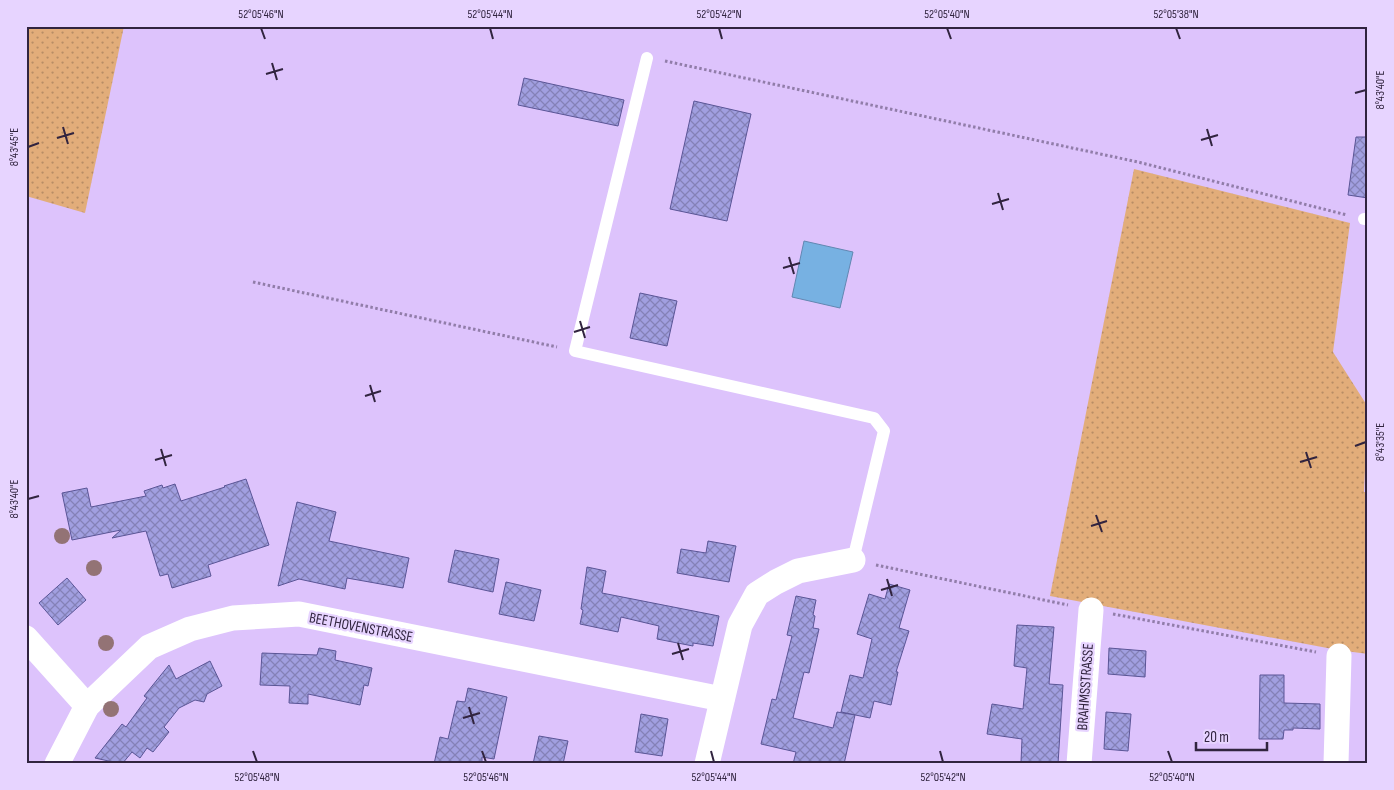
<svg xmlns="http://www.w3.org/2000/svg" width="1394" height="790" font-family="'Sofia Sans Condensed',sans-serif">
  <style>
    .grass { fill: url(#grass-dots) }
    .water { fill: #77b1e2; stroke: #6287b1 }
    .building { fill: url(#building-cross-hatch); stroke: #5a5596 }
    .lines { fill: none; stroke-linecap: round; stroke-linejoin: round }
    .path { stroke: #917da9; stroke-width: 3; stroke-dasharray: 2.5 2.5; stroke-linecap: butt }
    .service { stroke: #fff; stroke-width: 12 }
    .minor { stroke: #fff; stroke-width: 25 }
    .tree { fill: #937375 }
    .ticks { fill: none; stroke: #31243f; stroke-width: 2 }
    .labels { text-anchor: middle; stroke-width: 4.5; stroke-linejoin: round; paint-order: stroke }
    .street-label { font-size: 15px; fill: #31243f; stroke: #e7d4ff }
    .neatline { fill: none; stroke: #31243f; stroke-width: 2 }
    .ticks-label { font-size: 12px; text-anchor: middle; fill: #31243f }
  </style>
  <defs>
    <pattern id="grass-dots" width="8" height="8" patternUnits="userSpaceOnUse" patternTransform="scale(1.25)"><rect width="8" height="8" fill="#e2ad7a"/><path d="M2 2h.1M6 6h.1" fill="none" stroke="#b88d65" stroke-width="1.8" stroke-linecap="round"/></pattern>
    <pattern id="building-cross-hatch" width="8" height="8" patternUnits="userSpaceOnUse" patternTransform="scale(1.25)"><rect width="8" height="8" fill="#a19fe0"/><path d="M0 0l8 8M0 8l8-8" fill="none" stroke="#8481b7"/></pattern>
  </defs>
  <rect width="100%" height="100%" fill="#ddc3fc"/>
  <g class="grass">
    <polygon points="26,26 124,26 85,213 26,196"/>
    <polygon points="1134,169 1350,223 1333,352 1368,407 1364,492 1368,492 1368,654 1338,650 1050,596"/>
  </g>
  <polygon class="water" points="804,241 853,252 840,308 792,297"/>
  <g class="building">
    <polygon points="524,78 624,100 618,126 518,105"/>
    <polygon points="694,101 751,114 727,221 670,209"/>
    <polygon points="1356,137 1368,137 1368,198 1348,195"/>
    <polygon points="640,293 677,301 667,346 630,338"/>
    <polygon points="246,479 269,545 208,565 211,576 172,588 168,574 160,576 146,531 112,538 121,530 72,540 62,493 87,488 91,507 146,496 144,491 162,485 163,488 175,484 181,501 225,487 224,486"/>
    <polygon points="297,502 336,512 329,541 409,558 403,588 347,578 345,589 299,579 278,586"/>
    <polygon points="708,541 736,546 729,582 677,573 681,549 706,553"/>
    <polygon points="455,550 499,559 493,592 448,582"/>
    <polygon points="587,567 606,571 602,593 719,616 713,646 693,643 693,646 657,639 659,626 621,617 618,632 580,624 583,610 581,609"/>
    <polygon points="67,578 86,600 58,625 39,603"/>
    <polygon points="506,582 541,590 534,621 499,614"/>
    <polygon points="889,584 910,590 899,628 909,631 896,672 898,672 891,705 874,701 870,718 841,712 850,675 863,678 872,639 857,634 869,594 885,599"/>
    <polygon points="796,596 816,600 813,615 815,616 813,628 819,629 809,673 804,672 793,718 833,728 837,712 855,715 844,764 793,764 796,752 761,744 772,699 776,700 792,636 787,635"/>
    <polygon points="1017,625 1054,627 1049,684 1063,685 1058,764 1021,762 1022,739 987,734 992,704 1023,709 1027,668 1014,666"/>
    <polygon points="319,648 336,651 335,660 372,668 368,686 364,685 360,705 308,694 308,704 289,703 290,686 260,685 262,653 317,655"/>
    <polygon points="1109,648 1146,651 1145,677 1108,674"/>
    <polygon points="210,661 222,686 207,694 204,702 195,700 179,708 164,727 169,732 153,752 147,748 140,758 132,752 122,764 95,758 122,724 126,727 147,698 144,696 169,665 176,679"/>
    <polygon points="1260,675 1284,675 1284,703 1320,704 1320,729 1293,728 1293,730 1284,730 1283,739 1259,739"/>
    <polygon points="468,688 507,697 494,759 482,757 482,764 434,764 440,737 448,739 457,701 465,702"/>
    <polygon points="1106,712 1131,714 1128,751 1104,749"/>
    <polygon points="641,714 668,719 662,756 635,752"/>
    <polygon points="539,736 568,741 563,764 533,764"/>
  </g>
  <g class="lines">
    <g class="path">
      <polyline points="665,61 1138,162 1347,215"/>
      <polyline points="253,282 557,347"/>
      <polyline points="876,565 1068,605"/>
      <polyline points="1113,614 1316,652"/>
    </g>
    <g class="service">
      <polyline points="647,58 575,351 874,418 884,431 853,560"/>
      <polyline points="1364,219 1368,219"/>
    </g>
    <g class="minor">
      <polyline points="26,638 87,706"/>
      <polyline points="57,764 87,706 149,647 190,629 233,618 299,614 722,699"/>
      <polyline points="707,764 740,625 757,594 776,582 798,571 853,560"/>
      <polyline points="1079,764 1091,610"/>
      <polyline points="1336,764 1339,656"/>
    </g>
  </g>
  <g class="tree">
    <circle cx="62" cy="536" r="8"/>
    <circle cx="94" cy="568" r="8"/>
    <circle cx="106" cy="643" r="8"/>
    <circle cx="111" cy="709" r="8"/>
  </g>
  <path class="ticks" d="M 261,28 L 265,39M 490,28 L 493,39M 719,28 L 722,39M 947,28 L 951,39M 1176,28 L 1180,39M 272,63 L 277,80M 266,74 L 283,69M 1355,93 L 1366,90M 63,127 L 68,144M 1207,129 L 1212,146M 57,138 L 74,133M 1201,140 L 1218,135M 28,147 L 39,143M 998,193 L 1003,210M 992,204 L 1009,199M 789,257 L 794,274M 783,268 L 800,263M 580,321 L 585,338M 574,332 L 590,327M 370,385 L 375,402M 365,396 L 381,391M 1355,446 L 1366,442M 161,449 L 166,466M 1306,452 L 1311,468M 155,460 L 172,455M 1300,462 L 1317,457M 28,499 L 39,496M 1096,515 L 1102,532M 1091,526 L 1107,521M 887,579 L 892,596M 881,590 L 898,585M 678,643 L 683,660M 672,654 L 689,649M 469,707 L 474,724M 463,718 L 480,713M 253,751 L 257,762M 482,751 L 486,762M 711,751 L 714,762M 940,751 L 943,762M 1168,751 L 1172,762"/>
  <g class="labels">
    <g class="street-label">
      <text transform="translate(361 627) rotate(11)" y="5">BEETHOVENSTRASSE</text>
      <text transform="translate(1085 687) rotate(-86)" y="5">BRAHMSSTRASSE</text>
    </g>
  </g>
  <rect width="1394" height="790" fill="none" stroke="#e7d4ff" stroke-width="55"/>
  <path d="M1196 742v8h71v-8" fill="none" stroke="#31243f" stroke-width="2.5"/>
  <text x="1204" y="742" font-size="15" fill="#31243f" stroke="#e7d4ff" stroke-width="4" paint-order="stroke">20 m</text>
  <rect x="28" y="28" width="1338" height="734" class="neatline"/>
  <g class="ticks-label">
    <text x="261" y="18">52°05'46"N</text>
    <text x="490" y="18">52°05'44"N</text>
    <text x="719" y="18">52°05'42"N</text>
    <text x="947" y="18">52°05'40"N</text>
    <text x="1176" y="18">52°05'38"N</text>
    <text transform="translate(1380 90) rotate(-90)" y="4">8°43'40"E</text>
    <text transform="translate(14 147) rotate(-90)" y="4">8°43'45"E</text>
    <text transform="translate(1380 442) rotate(-90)" y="4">8°43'35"E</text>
    <text transform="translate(14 499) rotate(-90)" y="4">8°43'40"E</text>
    <text x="257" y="781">52°05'48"N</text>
    <text x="486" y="781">52°05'46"N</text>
    <text x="714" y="781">52°05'44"N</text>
    <text x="943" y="781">52°05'42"N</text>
    <text x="1172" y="781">52°05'40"N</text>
  </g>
</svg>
